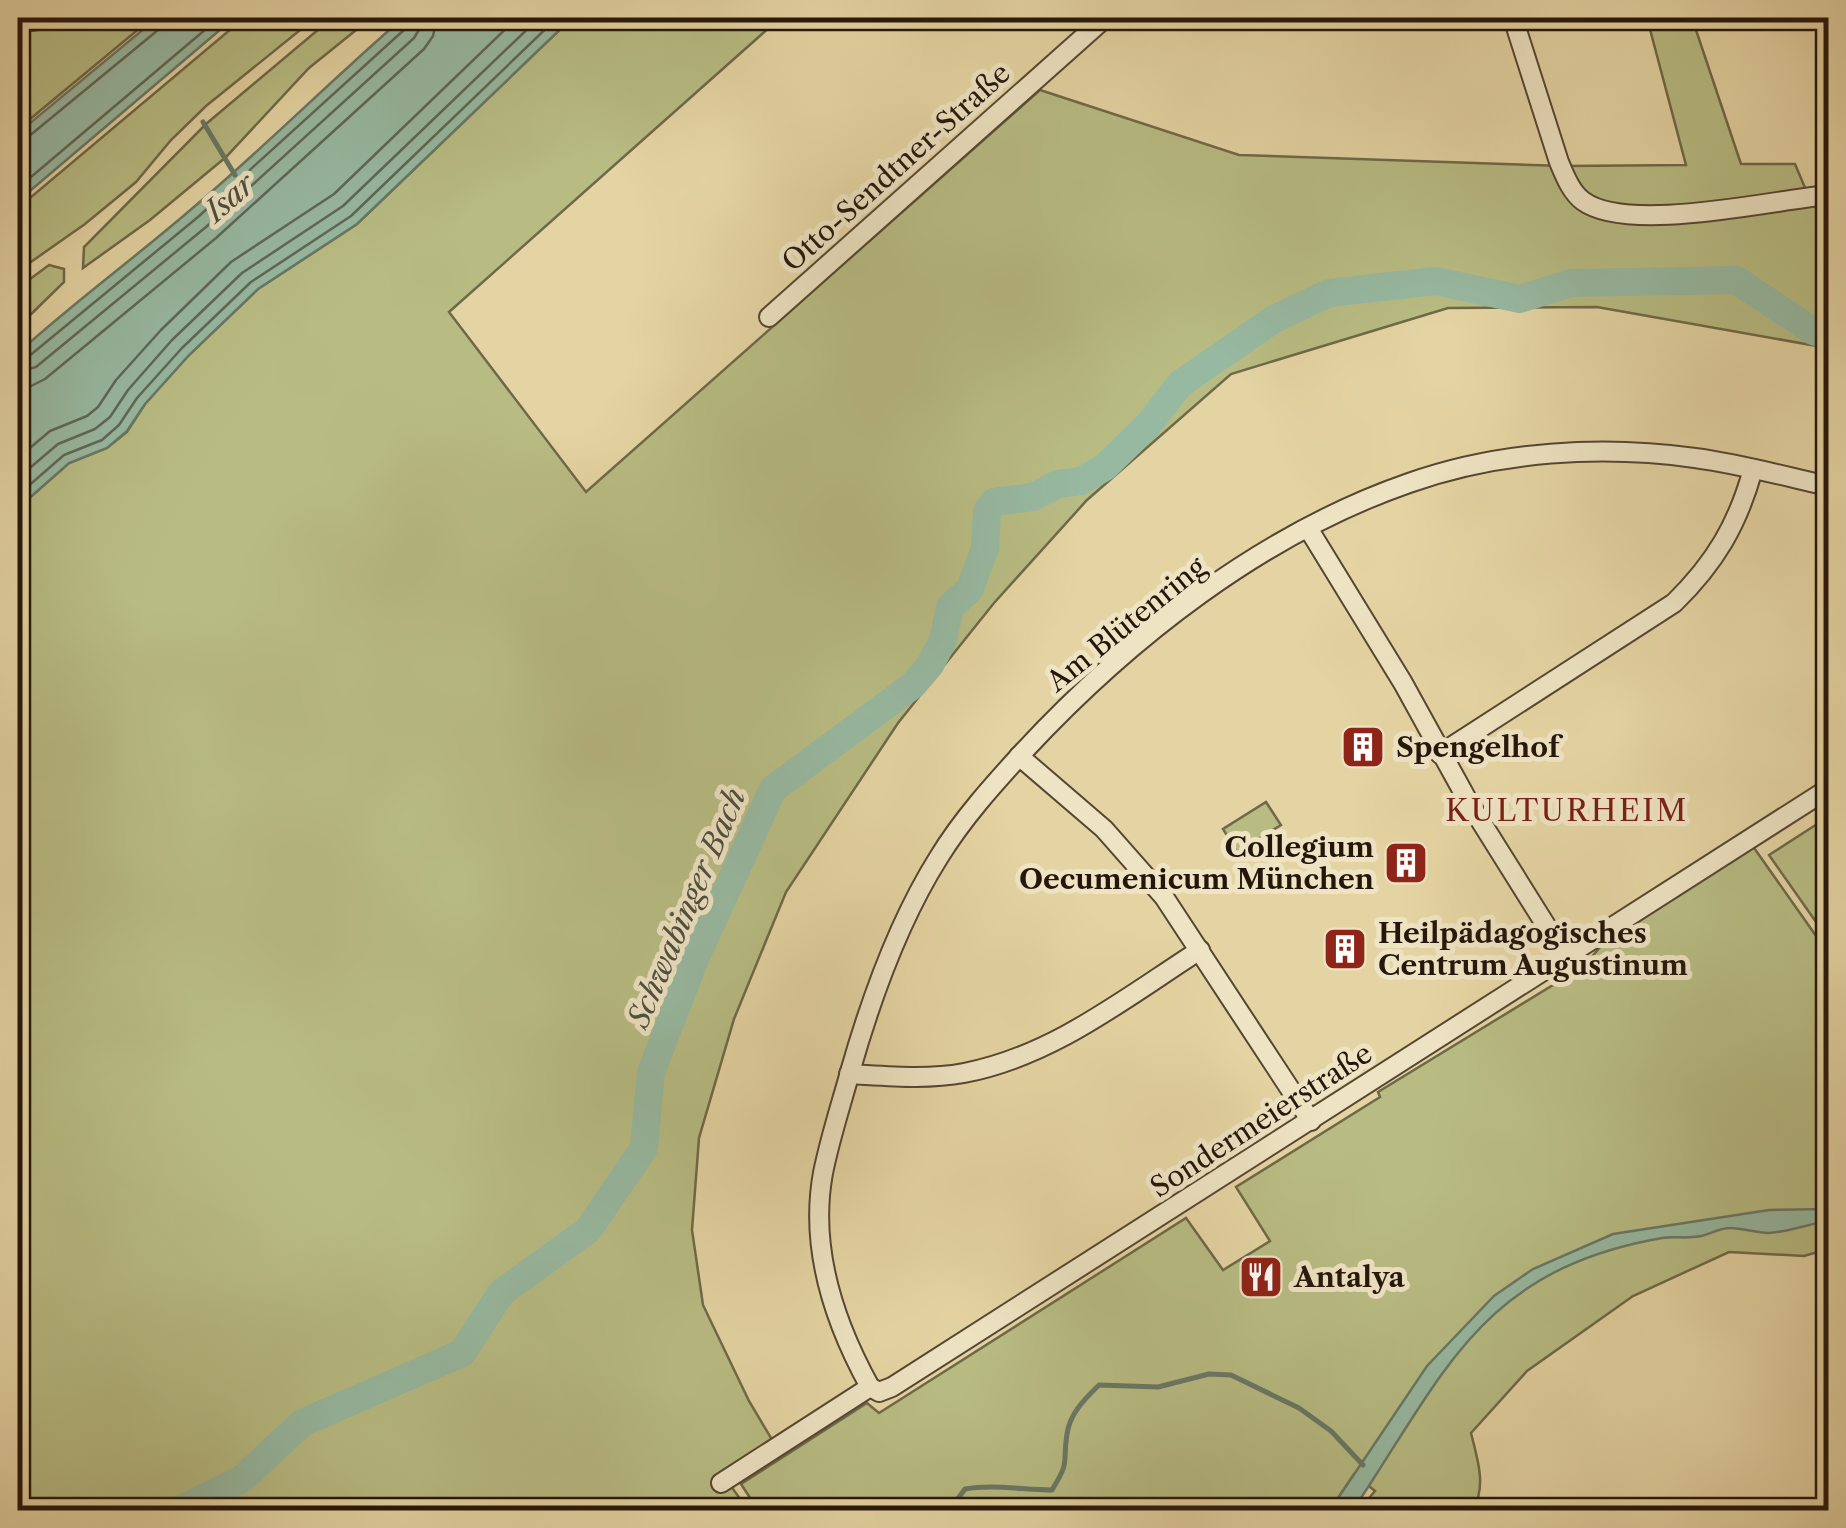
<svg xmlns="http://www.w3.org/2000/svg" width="1846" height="1528" font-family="'Libre Caslon Text',serif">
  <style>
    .green { fill: #b8bc83; stroke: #6e6948; stroke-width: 2.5 }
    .water { fill: #97b9a1; stroke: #697865; stroke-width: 2.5 }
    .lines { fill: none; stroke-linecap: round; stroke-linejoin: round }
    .shore { stroke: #5e6856; stroke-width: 2.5 }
    .stream { stroke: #697865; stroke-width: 5 }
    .river { stroke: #97b9a1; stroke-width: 28 }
    .minor-casing { stroke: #554632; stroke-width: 22 }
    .minor { stroke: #eee3c3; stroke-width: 18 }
    .labels { text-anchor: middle; stroke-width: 10; stroke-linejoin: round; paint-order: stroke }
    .street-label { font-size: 28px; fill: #25160c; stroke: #eee3c3 }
    .poi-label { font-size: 28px; font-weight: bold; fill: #25160c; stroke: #eee3c3; text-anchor: start }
    .water-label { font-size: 30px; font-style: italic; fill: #4d4f40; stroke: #eee3c3 }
    .neighbourhood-label { font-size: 30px; letter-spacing: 2.5px; fill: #7a1f14; stroke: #eee3c3 }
  </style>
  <rect width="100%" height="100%" fill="#e5d4a3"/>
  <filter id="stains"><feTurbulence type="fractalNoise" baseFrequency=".002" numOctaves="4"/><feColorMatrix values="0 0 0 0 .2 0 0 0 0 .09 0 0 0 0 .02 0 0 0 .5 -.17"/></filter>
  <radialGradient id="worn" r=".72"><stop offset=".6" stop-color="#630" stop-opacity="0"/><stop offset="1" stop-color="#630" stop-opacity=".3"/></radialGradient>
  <g class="green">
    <polygon points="90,18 152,18 18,129 18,55 30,31 71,25"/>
    <polygon points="244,18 315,18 206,106 171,140 136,182 85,224 18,271 18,208"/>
    <polygon points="332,18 371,18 309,68 226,157 150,220 83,268 84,247 206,124"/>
    <polygon points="572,18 780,18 449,312 586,492 1040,90 1239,155 1564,166 1686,165 1647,18 1692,18 1741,164 1795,164 1811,202 1828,201 1828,348 1597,307 1448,308 1231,374 1087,500 994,603 898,723 786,892 734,1019 699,1138 692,1230 703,1305 749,1401 774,1443 728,1482 748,1510 18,1510 18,508 69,463 107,448 127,432 145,404 189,355 258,289 357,224"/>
    <polygon points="49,265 64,269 64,282 20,325 25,347 18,353 18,288"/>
    <polygon points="1266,802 1281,825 1237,852 1223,829"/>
    <polygon points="1828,817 1828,939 1769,855"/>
    <path d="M 1752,845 L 1828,953 L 1828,1249 L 1804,1256 L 1729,1252 L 1633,1296 L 1527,1371 L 1471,1433 C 1477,1458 1487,1485 1473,1510 L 1359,1510 L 1375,1491 L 1354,1474 L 1330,1510 L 758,1510 L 741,1484 L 867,1403 L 879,1413 L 1186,1218 L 1223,1270 L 1270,1241 L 1236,1187 L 1380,1097 L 1378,1092 L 1584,966 L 1607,939 Z"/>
  </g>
  <g class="water">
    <polygon points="157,18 234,18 18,201 18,133"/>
    <path d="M 403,18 L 572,18 L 357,224 L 258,289 L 189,355 L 145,404 L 127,431 L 107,448 L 69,463 L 18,508 L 18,353 C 72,304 132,260 188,212 C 262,150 330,81 403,18 Z"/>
    <path d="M 1828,1209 L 1828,1221 C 1809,1224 1788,1232 1768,1233 C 1756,1233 1743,1228 1730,1228 C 1720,1228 1710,1234 1701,1236 C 1688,1239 1675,1236 1662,1238 C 1480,1270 1445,1373 1353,1510 L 1330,1510 L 1427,1366 L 1494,1296 L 1533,1269 L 1613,1234 L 1769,1210 Z"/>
  </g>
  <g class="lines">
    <g class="shore">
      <polyline points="18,140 28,137 158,30 162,18"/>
      <polyline points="18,188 219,18"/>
      <polyline points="18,360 28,357 198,217 405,29 409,18"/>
      <polyline points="18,372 36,367 206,227 414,38 420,28 421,18"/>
      <polyline points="18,387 31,386 45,379 216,238 424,49 433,36 437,18"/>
      <polyline points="18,458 50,431 87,416 98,407 116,380 161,330 231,262 334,194 517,18"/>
      <polyline points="18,478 58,444 95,429 110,417 128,390 172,340 242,273 343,206 539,18"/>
      <polyline points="18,495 64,455 102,440 119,425 137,398 182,348 251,282 351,216 557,18"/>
    </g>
    <g class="stream">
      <polyline points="203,122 235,175"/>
      <path d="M 959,1510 L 956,1501 L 965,1489 C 993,1484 1024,1490 1052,1490 C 1071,1459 1062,1465 1067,1434 C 1070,1413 1085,1399 1099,1385 L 1158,1387 L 1209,1374 L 1231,1375 L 1299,1408 L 1331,1431 L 1363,1465"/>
    </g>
    <polyline class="river" points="179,1510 242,1479 302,1423 462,1353 501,1293 588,1230 644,1148 651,1072 695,959 773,789 913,685 930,665 943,640 950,607 970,589 985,548 987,511 994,502 1033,497 1058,484 1081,481 1105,467 1148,425 1180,384 1274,319 1329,293 1436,281 1520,299 1571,283 1736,280 1813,331 1828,336"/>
    <defs>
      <g id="minor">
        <path d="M 1513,18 L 1559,162 C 1565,176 1571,192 1583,201 C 1628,234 1773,200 1828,195"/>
        <polyline points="18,22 56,18"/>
        <polyline points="769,317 1105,18"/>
        <polyline points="1308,528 1403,683 1468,801 1567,959"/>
        <path d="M 1440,754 L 1674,603 C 1715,563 1738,524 1753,469"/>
        <polyline points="1019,756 1104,829 1164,897 1311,1121"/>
        <path d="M 849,1074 C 887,1076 927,1080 964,1073 C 1053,1056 1125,998 1200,950"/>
        <path d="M 870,1387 C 834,1322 809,1249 823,1173 C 830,1138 841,1105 850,1072 C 871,998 898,922 939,857 C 963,818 993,785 1024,751 C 1129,638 1262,534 1409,483 C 1499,451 1602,445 1695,458 C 1740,464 1784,476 1828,486"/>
        <polyline points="870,1387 879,1392 892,1387 1828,789"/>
        <polyline points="721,1483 870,1387"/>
      </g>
    </defs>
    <use href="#minor" class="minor-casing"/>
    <use href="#minor" class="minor"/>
  </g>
  <defs>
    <symbol id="building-square" viewBox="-11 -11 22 22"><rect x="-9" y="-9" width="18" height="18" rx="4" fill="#8f2418" stroke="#eee3c3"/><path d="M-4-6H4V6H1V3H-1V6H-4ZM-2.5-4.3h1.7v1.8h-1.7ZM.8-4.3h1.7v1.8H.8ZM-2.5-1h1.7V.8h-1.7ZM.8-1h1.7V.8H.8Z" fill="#fff"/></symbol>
    <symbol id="restaurant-square" viewBox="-11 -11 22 22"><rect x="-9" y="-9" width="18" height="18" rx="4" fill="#8f2418" stroke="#eee3c3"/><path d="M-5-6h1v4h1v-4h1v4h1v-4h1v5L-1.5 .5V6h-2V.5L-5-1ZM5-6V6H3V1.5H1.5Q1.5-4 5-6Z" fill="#fff"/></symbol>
  </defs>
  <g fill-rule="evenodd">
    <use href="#building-square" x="1338" y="722" width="50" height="50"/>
    <use href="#building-square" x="1381" y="838" width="50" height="50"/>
    <use href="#building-square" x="1320" y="924" width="50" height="50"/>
    <use href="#restaurant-square" x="1236" y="1252" width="50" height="50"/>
  </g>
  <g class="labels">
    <g class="street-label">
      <text transform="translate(896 167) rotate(-42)" y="10">Otto-Sendtner-Straße</text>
      <text transform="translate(1126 624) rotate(-39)" y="10">Am Blütenring</text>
      <text transform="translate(1261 1120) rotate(-33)" y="10">Sondermeierstraße</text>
    </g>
    <g class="poi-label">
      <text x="1396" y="757">Spengelhof</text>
      <text x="1374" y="857" text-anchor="end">Collegium<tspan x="1374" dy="32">Oecumenicum München</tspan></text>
      <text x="1378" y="943">Heilpädagogisches<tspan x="1378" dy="32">Centrum Augustinum</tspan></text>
      <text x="1294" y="1287">Antalya</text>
    </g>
    <g class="water-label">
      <text transform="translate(230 198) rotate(-41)" y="10">Isar</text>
      <text transform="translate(687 908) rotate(-67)" y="10">Schwabinger Bach</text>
    </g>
    <g class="neighbourhood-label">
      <text x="1567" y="821">KULTURHEIM</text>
    </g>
  </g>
  <rect width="1846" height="1528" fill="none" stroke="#e5d4a3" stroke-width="60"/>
  <rect x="20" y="20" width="1806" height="1488" fill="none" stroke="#25160c" stroke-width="5"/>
  <rect x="30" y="30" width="1786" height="1468" fill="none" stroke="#25160c" stroke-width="2.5"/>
  <rect width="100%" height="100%" filter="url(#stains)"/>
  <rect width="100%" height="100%" fill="url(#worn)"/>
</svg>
